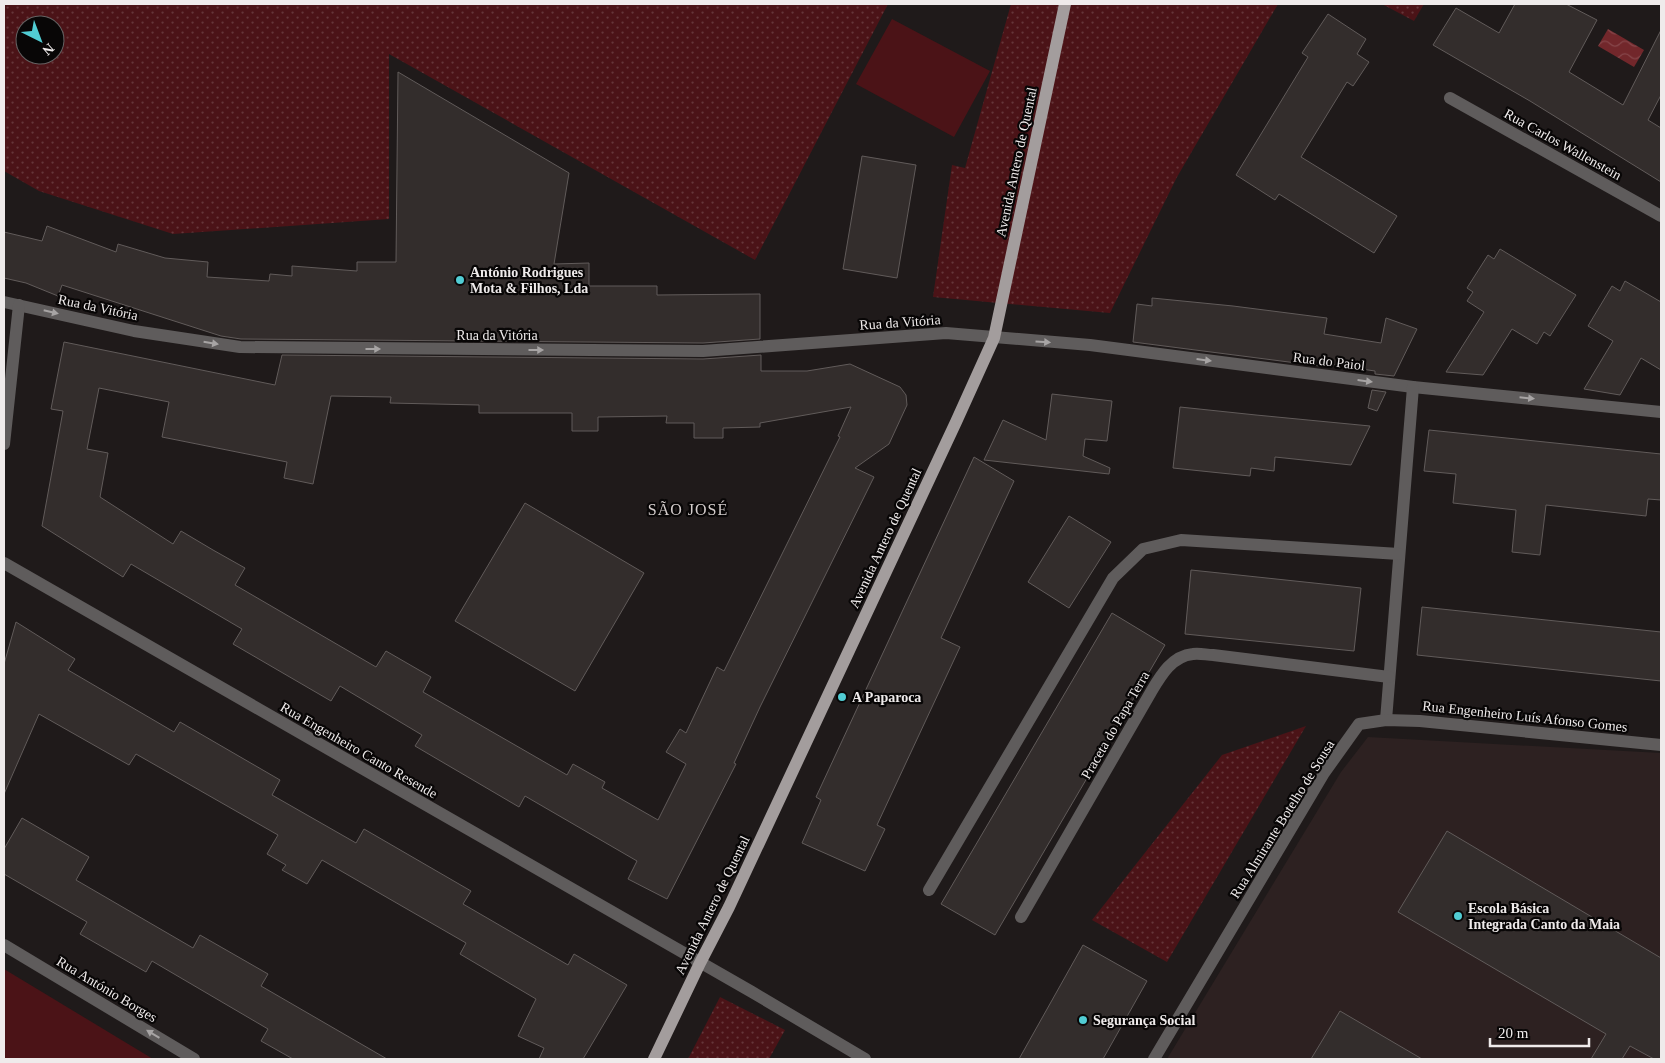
<svg xmlns="http://www.w3.org/2000/svg" width="1665" height="1063" font-family="'Times New Roman',serif">
  <style>
    .built { fill: #2d2121 }
    .grass { fill: url(#grass-dots); fill-rule: evenodd }
    .green { fill: #4b1317 }
    .water { fill: url(#water-waves) }
    .building { fill: #332d2c; stroke: #615b5a; fill-rule: evenodd }
    .lines { fill: none; stroke-linecap: round; stroke-linejoin: round }
    .minor { stroke: #5f5c5c; stroke-width: 12 }
    .major { stroke: #a39d9d; stroke-width: 12 }
    .oneway { fill: #a7a4a4 }
    .poi-dot { fill: #51ccd3; stroke: #080606; stroke-width: 2 }
    .labels { text-anchor: middle; stroke-width: 4.5; stroke-linejoin: round; paint-order: stroke }
    .street-label { font-size: 14px; fill: #efebeb; stroke: #080606 }
    .poi-label { font-size: 14px; font-weight: bold; fill: #efebeb; stroke: #080606; text-anchor: start }
    .quarter-label { font-size: 16px; letter-spacing: 1px; fill: #d3cccb; stroke: #080606 }
  </style>
  <defs>
    <pattern id="grass-dots" width="8" height="8" patternUnits="userSpaceOnUse" patternTransform="scale(1.25)"><rect width="8" height="8" fill="#4b1317"/><path d="M2 2h.1M6 6h.1" fill="none" stroke="#653639" stroke-width="1.8" stroke-linecap="round"/></pattern>
    <pattern id="water-waves" width="16" height="10" patternUnits="userSpaceOnUse" patternTransform="scale(1.25)"><rect width="16" height="10" fill="#72272b"/><path d="M0 5q4-4 8 0t8 0" fill="none" stroke="#86464a"/></pattern>
  </defs>
  <rect width="100%" height="100%" fill="#1f1a1a"/>
  <polygon class="built" points="1368,737 1661,753 1661,1059 1167,1059 1341,772"/>
  <g class="grass">
    <path d="M 4,4 L 888,4 L 755,260 L 389,54 L 389,219 L 173,234 L 39,191 L 4,171 ZM 25,25 L 55,25 L 55,55 L 25,55 Z"/>
    <polygon points="1011,4 1278,4 1177,177 1110,313 933,297 952,165 965,168"/>
    <polygon points="1382,4 1424,4 1414,21"/>
    <polygon points="1306,726 1167,962 1092,920 1222,755"/>
    <polygon points="720,997 785,1030 769,1059 688,1059"/>
  </g>
  <g class="green">
    <polygon points="892,19 990,71 954,137 856,84"/>
    <polygon points="4,969 153,1059 4,1059"/>
  </g>
  <polygon class="water" points="1608,29 1644,50 1634,67 1598,46"/>
  <g class="building">
    <polygon points="1515,4 1566,4 1597,20 1569,72 1623,105 1661,30 1661,95 1648,120 1661,128 1661,182 1530,101 1433,45 1456,8 1499,33"/>
    <polygon points="1328,14 1366,39 1357,54 1369,62 1353,86 1347,82 1301,157 1397,216 1374,253 1279,194 1275,200 1236,175 1308,57 1302,53"/>
    <polygon points="398,72 569,173 554,264 589,263 589,286 657,286 657,295 760,294 760,339 703,343 241,339 221,336 62,285 58,296 26,283 4,278 4,232 42,241 47,226 116,252 118,244 165,258 208,262 207,277 269,281 270,274 292,276 292,266 357,271 357,262 396,262"/>
    <polygon points="862,156 916,165 897,278 843,269"/>
    <polygon points="1500,249 1576,295 1550,336 1544,332 1537,344 1512,329 1483,375 1446,372 1484,312 1467,301 1473,292 1467,288 1488,255 1494,259"/>
    <polygon points="1625,281 1661,302 1661,370 1641,358 1620,395 1584,389 1613,341 1588,326 1612,286 1620,291"/>
    <polygon points="1152,298 1233,306 1327,318 1324,334 1381,343 1386,318 1417,329 1394,376 1375,374 1375,371 1321,363 1320,366 1133,342 1137,304 1152,306"/>
    <path d="M 64,342 L 275,385 L 282,355 L 703,359 L 761,355 L 761,371 L 807,371 L 850,364 L 900,387 L 906,395 L 907,405 L 889,444 L 855,468 L 874,477 L 760,707 L 734,763 L 736,764 L 667,899 L 628,879 L 637,861 L 525,796 L 519,807 L 415,746 L 422,735 L 340,686 L 331,701 L 233,644 L 242,629 L 131,564 L 123,577 L 42,526 L 63,411 L 51,409 ZM 99,388 L 169,402 L 162,437 L 287,462 L 284,478 L 313,484 L 331,396 L 391,397 L 390,403 L 479,405 L 479,413 L 572,413 L 572,431 L 598,431 L 598,417 L 667,416 L 666,423 L 694,423 L 694,438 L 723,438 L 723,428 L 760,427 L 760,423 L 851,407 L 838,436 L 840,437 L 724,671 L 717,667 L 686,733 L 680,729 L 666,752 L 686,764 L 658,820 L 602,788 L 605,782 L 573,764 L 567,775 L 423,692 L 431,677 L 386,651 L 376,667 L 235,585 L 245,568 L 213,550 L 181,531 L 173,544 L 100,497 L 108,453 L 87,449 Z"/>
    <polygon points="1372,390 1386,392 1377,411 1368,408"/>
    <polygon points="1052,394 1112,401 1107,441 1085,439 1083,456 1110,468 1109,474 984,460 1003,420 1046,440"/>
    <polygon points="1180,407 1256,415 1370,426 1351,465 1275,457 1274,471 1251,468 1250,476 1211,472 1173,468"/>
    <polygon points="1429,430 1661,454 1661,500 1648,499 1646,516 1546,505 1540,555 1512,552 1516,510 1453,503 1456,474 1424,471"/>
    <polygon points="974,457 1014,481 941,638 960,647 877,825 885,829 865,871 802,843 821,800 816,797"/>
    <polygon points="525,503 644,573 575,691 455,621"/>
    <polygon points="1069,516 1111,542 1069,608 1028,582"/>
    <polygon points="1191,570 1361,588 1354,651 1185,634"/>
    <polygon points="1422,607 1661,632 1661,681 1417,655"/>
    <polygon points="1112,613 1165,645 995,935 941,904"/>
    <polygon points="16,622 75,659 68,670 174,732 180,722 280,780 272,795 356,843 364,829 471,891 463,904 568,965 574,954 627,985 583,1059 539,1059 544,1048 518,1036 536,999 460,954 466,943 322,860 307,884 282,870 286,865 267,854 278,835 136,754 129,765 39,714 4,794 4,664"/>
    <polygon points="22,818 89,857 76,880 193,948 200,935 268,974 261,986 387,1059 293,1059 261,1041 268,1029 152,961 146,972 80,934 87,922 4,874 4,849"/>
    <polygon points="1447,831 1661,958 1661,1059 1654,1059 1630,1046 1622,1059 1591,1059 1606,1034 1398,912"/>
    <polygon points="1083,945 1147,981 1103,1059 1019,1059"/>
    <polygon points="1340,1011 1422,1059 1311,1059"/>
  </g>
  <g class="lines">
    <g class="minor">
      <polyline points="1450,98 1661,216"/>
      <polyline points="4,302 134,331 240,347 703,351 946,333 1090,345 1413,387 1661,412"/>
      <polyline points="4,444 19,305"/>
      <polyline points="4,563 752,992 865,1059"/>
      <polyline points="1386,720 1413,387"/>
      <polyline points="929,890 1113,578 1143,549 1181,540 1399,554"/>
      <path d="M 1021,917 L 1151,692 C 1161,675 1172,656 1193,654 C 1200,653 1207,655 1213,655 L 1389,677"/>
      <polyline points="4,945 194,1059"/>
      <polyline points="1154,1059 1324,773 1359,724 1386,720 1420,721 1661,745"/>
    </g>
    <polyline class="major" points="654,1059 700,963 729,907 956,422 994,338 1065,4"/>
  </g>
  <defs><path id="oneway-solid" d="M-6-.8H1V-3.2L6.5 0L1 3.2V.8H-6Z" transform="scale(1.25)"/></defs>
  <g class="oneway">
    <use href="#oneway-solid" transform="translate(51 312) rotate(13)"/>
    <use href="#oneway-solid" transform="translate(1043 342) rotate(4)"/>
    <use href="#oneway-solid" transform="translate(211 343) rotate(9)"/>
    <use href="#oneway-solid" transform="translate(373 349)"/>
    <use href="#oneway-solid" transform="translate(536 350)"/>
    <use href="#oneway-solid" transform="translate(1204 360) rotate(7)"/>
    <use href="#oneway-solid" transform="translate(1365 381) rotate(7)"/>
    <use href="#oneway-solid" transform="translate(1527 398) rotate(6)"/>
    <use href="#oneway-solid" transform="translate(153 1034) rotate(-149)"/>
  </g>
  <g class="poi-dot">
    <circle cx="460" cy="280" r="5"/>
    <circle cx="842" cy="697" r="5"/>
    <circle cx="1458" cy="916" r="5"/>
    <circle cx="1083" cy="1020" r="5"/>
  </g>
  <g class="labels">
    <g class="street-label">
      <text transform="translate(1563 144) rotate(29)" y="5">Rua Carlos Wallenstein</text>
      <text transform="translate(1016 162) rotate(-78)" y="5">Avenida Antero de Quental</text>
      <text transform="translate(98 307) rotate(12)" y="5">Rua da Vitória</text>
      <text transform="translate(900 322) rotate(-4)" y="5">Rua da Vitória</text>
      <text x="497" y="340">Rua da Vitória</text>
      <text transform="translate(1329 361) rotate(7)" y="5">Rua do Paiol</text>
      <text transform="translate(885 538) rotate(-65)" y="5">Avenida Antero de Quental</text>
      <text transform="translate(1525 716) rotate(6)" y="5">Rua Engenheiro Luís Afonso Gomes</text>
      <text transform="translate(1115 725) rotate(-60)" y="5">Praceta do Papa Terra</text>
      <text transform="translate(359 750) rotate(30)" y="5">Rua Engenheiro Canto Resende</text>
      <text transform="translate(1282 819) rotate(-58)" y="5">Rua Almirante Botelho de Sousa</text>
      <text transform="translate(712 905) rotate(-64)" y="5">Avenida Antero de Quental</text>
      <text transform="translate(107 989) rotate(31)" y="5">Rua António Borges</text>
    </g>
    <g class="poi-label">
      <text x="470" y="277">António Rodrigues<tspan x="470" dy="16">Mota &amp; Filhos, Lda</tspan></text>
      <text x="852" y="702">A Paparoca</text>
      <text x="1468" y="913">Escola Básica<tspan x="1468" dy="16">Integrada Canto da Maia</tspan></text>
      <text x="1093" y="1025">Segurança Social</text>
    </g>
    <g class="quarter-label">
      <text x="688" y="515">SÃO JOSÉ</text>
    </g>
  </g>
  <rect width="1665" height="1063" fill="none" stroke="#efebeb" stroke-width="10"/>
  <g transform="translate(40 40) rotate(138)"><circle r="24" fill="#080606" stroke="#646262"/>
  <path d="M0-4L9 19L0 12L-9 19Z" fill="#51ccd3"/>
  <text y="-8" font-size="14" font-weight="bold" text-anchor="middle" fill="#efebeb">N</text>
  </g>
  <path d="M1490 1038v8h99v-8" fill="none" stroke="#efebeb" stroke-width="2.5"/>
  <text x="1498" y="1038" font-size="15" fill="#efebeb" stroke="#080606" stroke-width="4" paint-order="stroke">20 m</text>
</svg>
